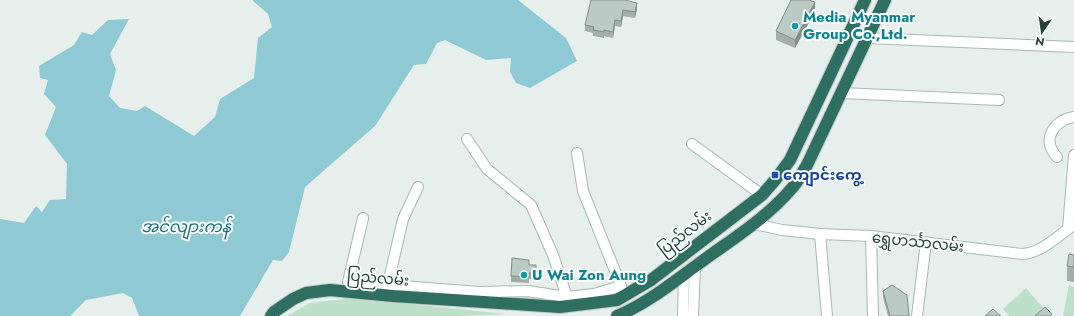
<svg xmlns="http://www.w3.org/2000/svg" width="1074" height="316" font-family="Jost,'Noto Sans Myanmar',sans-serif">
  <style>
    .green { fill: #bfe0c8 }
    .water { fill: #8ec9d4 }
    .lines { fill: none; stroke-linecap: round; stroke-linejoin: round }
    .minor-casing { stroke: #a8b8b2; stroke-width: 12 }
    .highway-casing { stroke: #c2cac8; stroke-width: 14 }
    .minor { stroke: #fff; stroke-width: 10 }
    .highway { stroke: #2f6f62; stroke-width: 12 }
    .wall { fill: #a1aea9 }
    .shaded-wall { fill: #838d89 }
    .building { fill: #bbcac4; stroke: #838d89 }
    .culture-dot { fill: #0f9aa8; stroke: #f7fbf9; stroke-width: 1.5 }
    .transit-dot { fill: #1a4fb4; stroke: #f7fbf9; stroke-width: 1.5 }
    .labels { text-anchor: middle; stroke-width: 4; stroke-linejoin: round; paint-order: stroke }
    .culture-label { font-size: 15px; font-weight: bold; fill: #0d838f; stroke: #f7fbf9; text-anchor: start }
    .transit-label { font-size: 15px; font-weight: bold; fill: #164399; stroke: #f7fbf9; text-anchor: start }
    .street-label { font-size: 15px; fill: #24423a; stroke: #f7fbf9 }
    .water-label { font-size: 16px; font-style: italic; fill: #1c6f80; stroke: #f7fbf9 }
  </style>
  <rect width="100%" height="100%" fill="#e6efeb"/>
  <g class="green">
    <polygon points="1069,285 1074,287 1074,316 1063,316"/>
    <polygon points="1026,288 1048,314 1045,316 1009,316 1003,309"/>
    <polygon points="352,298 506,314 461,316 287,316 310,303"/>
  </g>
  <polygon class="water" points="253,0 518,0 566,38 577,61 530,88 516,83 510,72 511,58 486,60 445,40 437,43 426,64 414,65 375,126 305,187 289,252 282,261 273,260 240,316 139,316 132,298 123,293 86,300 70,316 0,316 0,219 24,223 36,206 42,212 50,200 66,199 67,164 45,135 56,107 44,94 48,80 40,78 39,66 74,45 82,32 92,35 108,20 129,19 110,54 116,70 109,96 120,108 137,111 145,106 194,136 215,117 220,99 254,78 258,38 272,27 268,14 253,1"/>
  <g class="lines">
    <defs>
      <g id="minor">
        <polyline points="867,38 1074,47"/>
        <polyline points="841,93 999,100"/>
        <polyline points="467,139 487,169 531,205 553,255 567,297"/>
        <polyline points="692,144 762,195"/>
        <path d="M 1057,157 C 1041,140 1053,121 1074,117"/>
        <polyline points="363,218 348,282 480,292 528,291 567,297 594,294 621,286 583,191 577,153"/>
        <path d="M 754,224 L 782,230 L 820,234 L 871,236 L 1022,254 C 1042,253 1057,236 1074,225"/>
        <polyline points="1068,229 1074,155"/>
        <polyline points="820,234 827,316"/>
        <polyline points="871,236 873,316"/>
        <polyline points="390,289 388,284 403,219 418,187"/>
        <polyline points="683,316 684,275"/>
        <polyline points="693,316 695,266"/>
        <polyline points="917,316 926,242"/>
      </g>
      <g id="highway">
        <polyline points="271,316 274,312 293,299 306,293 330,290 393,296 560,307 617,300 651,280 762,195 776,179 790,160 831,73 865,0"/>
        <path d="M 617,316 C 646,304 671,284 697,265 C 729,241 765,220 792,188 C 798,182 802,173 807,165 L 885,0"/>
      </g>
    </defs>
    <use href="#minor" class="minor-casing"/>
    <use href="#highway" class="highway-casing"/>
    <use href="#minor" class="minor"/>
    <use href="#highway" class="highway"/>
  </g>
  <g class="wall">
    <polygon points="591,0 626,0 637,9 635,18 623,16 621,27 615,26 613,38 604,36 604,38 593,36 593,33 585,31 585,25"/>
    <polygon points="815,11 795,48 776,40 776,31"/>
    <polygon points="1074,255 1074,282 1067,281 1067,266"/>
    <polygon points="529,265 536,265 536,279 529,279 529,283 511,282 511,276"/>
    <polygon points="883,291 909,316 888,316 883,297"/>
  </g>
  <g class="shaded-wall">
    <polygon points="815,2 815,11 795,48 795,40"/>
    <polygon points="637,3 637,9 635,18 635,12"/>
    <polygon points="623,10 623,16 621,27 621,21"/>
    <polygon points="615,20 615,26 613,38 613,32"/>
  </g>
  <g class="building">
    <polygon points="591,0 625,0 637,3 635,12 623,10 621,21 615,20 613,32 604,30 604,32 593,30 594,27 585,25"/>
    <polygon points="791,0 809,0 815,2 795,40 776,31"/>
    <polygon points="1069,254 1074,255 1074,267 1067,266"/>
    <polygon points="512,258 529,260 529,265 536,265 536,273 529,273 529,277 511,276"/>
    <polygon points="892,285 907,295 909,316 890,316 883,291"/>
    <polygon points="1045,307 1052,314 1050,316 1035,316"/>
    <polygon points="993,309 1001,316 985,316"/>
  </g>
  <g class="culture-dot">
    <circle cx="795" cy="26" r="4"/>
    <circle cx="524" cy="275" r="4"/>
  </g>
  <rect class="transit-dot" x="771" y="171" width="8" height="8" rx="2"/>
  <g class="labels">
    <g class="culture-label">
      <text x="803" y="22">Media Myanmar<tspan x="803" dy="17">Group Co.,Ltd.</tspan></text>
      <text x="532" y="280">U Wai Zon Aung</text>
    </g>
    <g class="transit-label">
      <text x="783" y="180">ကျောင်းကွေ့</text>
    </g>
    <g class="street-label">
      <text transform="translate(685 233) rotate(-38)" y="5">ပြည်လမ်း</text>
      <text transform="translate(918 242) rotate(6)" y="5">ရွှေဟင်္သာလမ်း</text>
      <text transform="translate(378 278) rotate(5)" y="5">ပြည်လမ်း</text>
    </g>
    <g class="water-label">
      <text x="186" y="232">အင်လျားကန်</text>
    </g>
  </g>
  <g transform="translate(1042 32) rotate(193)" stroke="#f7fbf9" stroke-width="3" paint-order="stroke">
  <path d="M0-3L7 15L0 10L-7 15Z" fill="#24423a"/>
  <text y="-6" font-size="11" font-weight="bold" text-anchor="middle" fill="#24423a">N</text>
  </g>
</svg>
